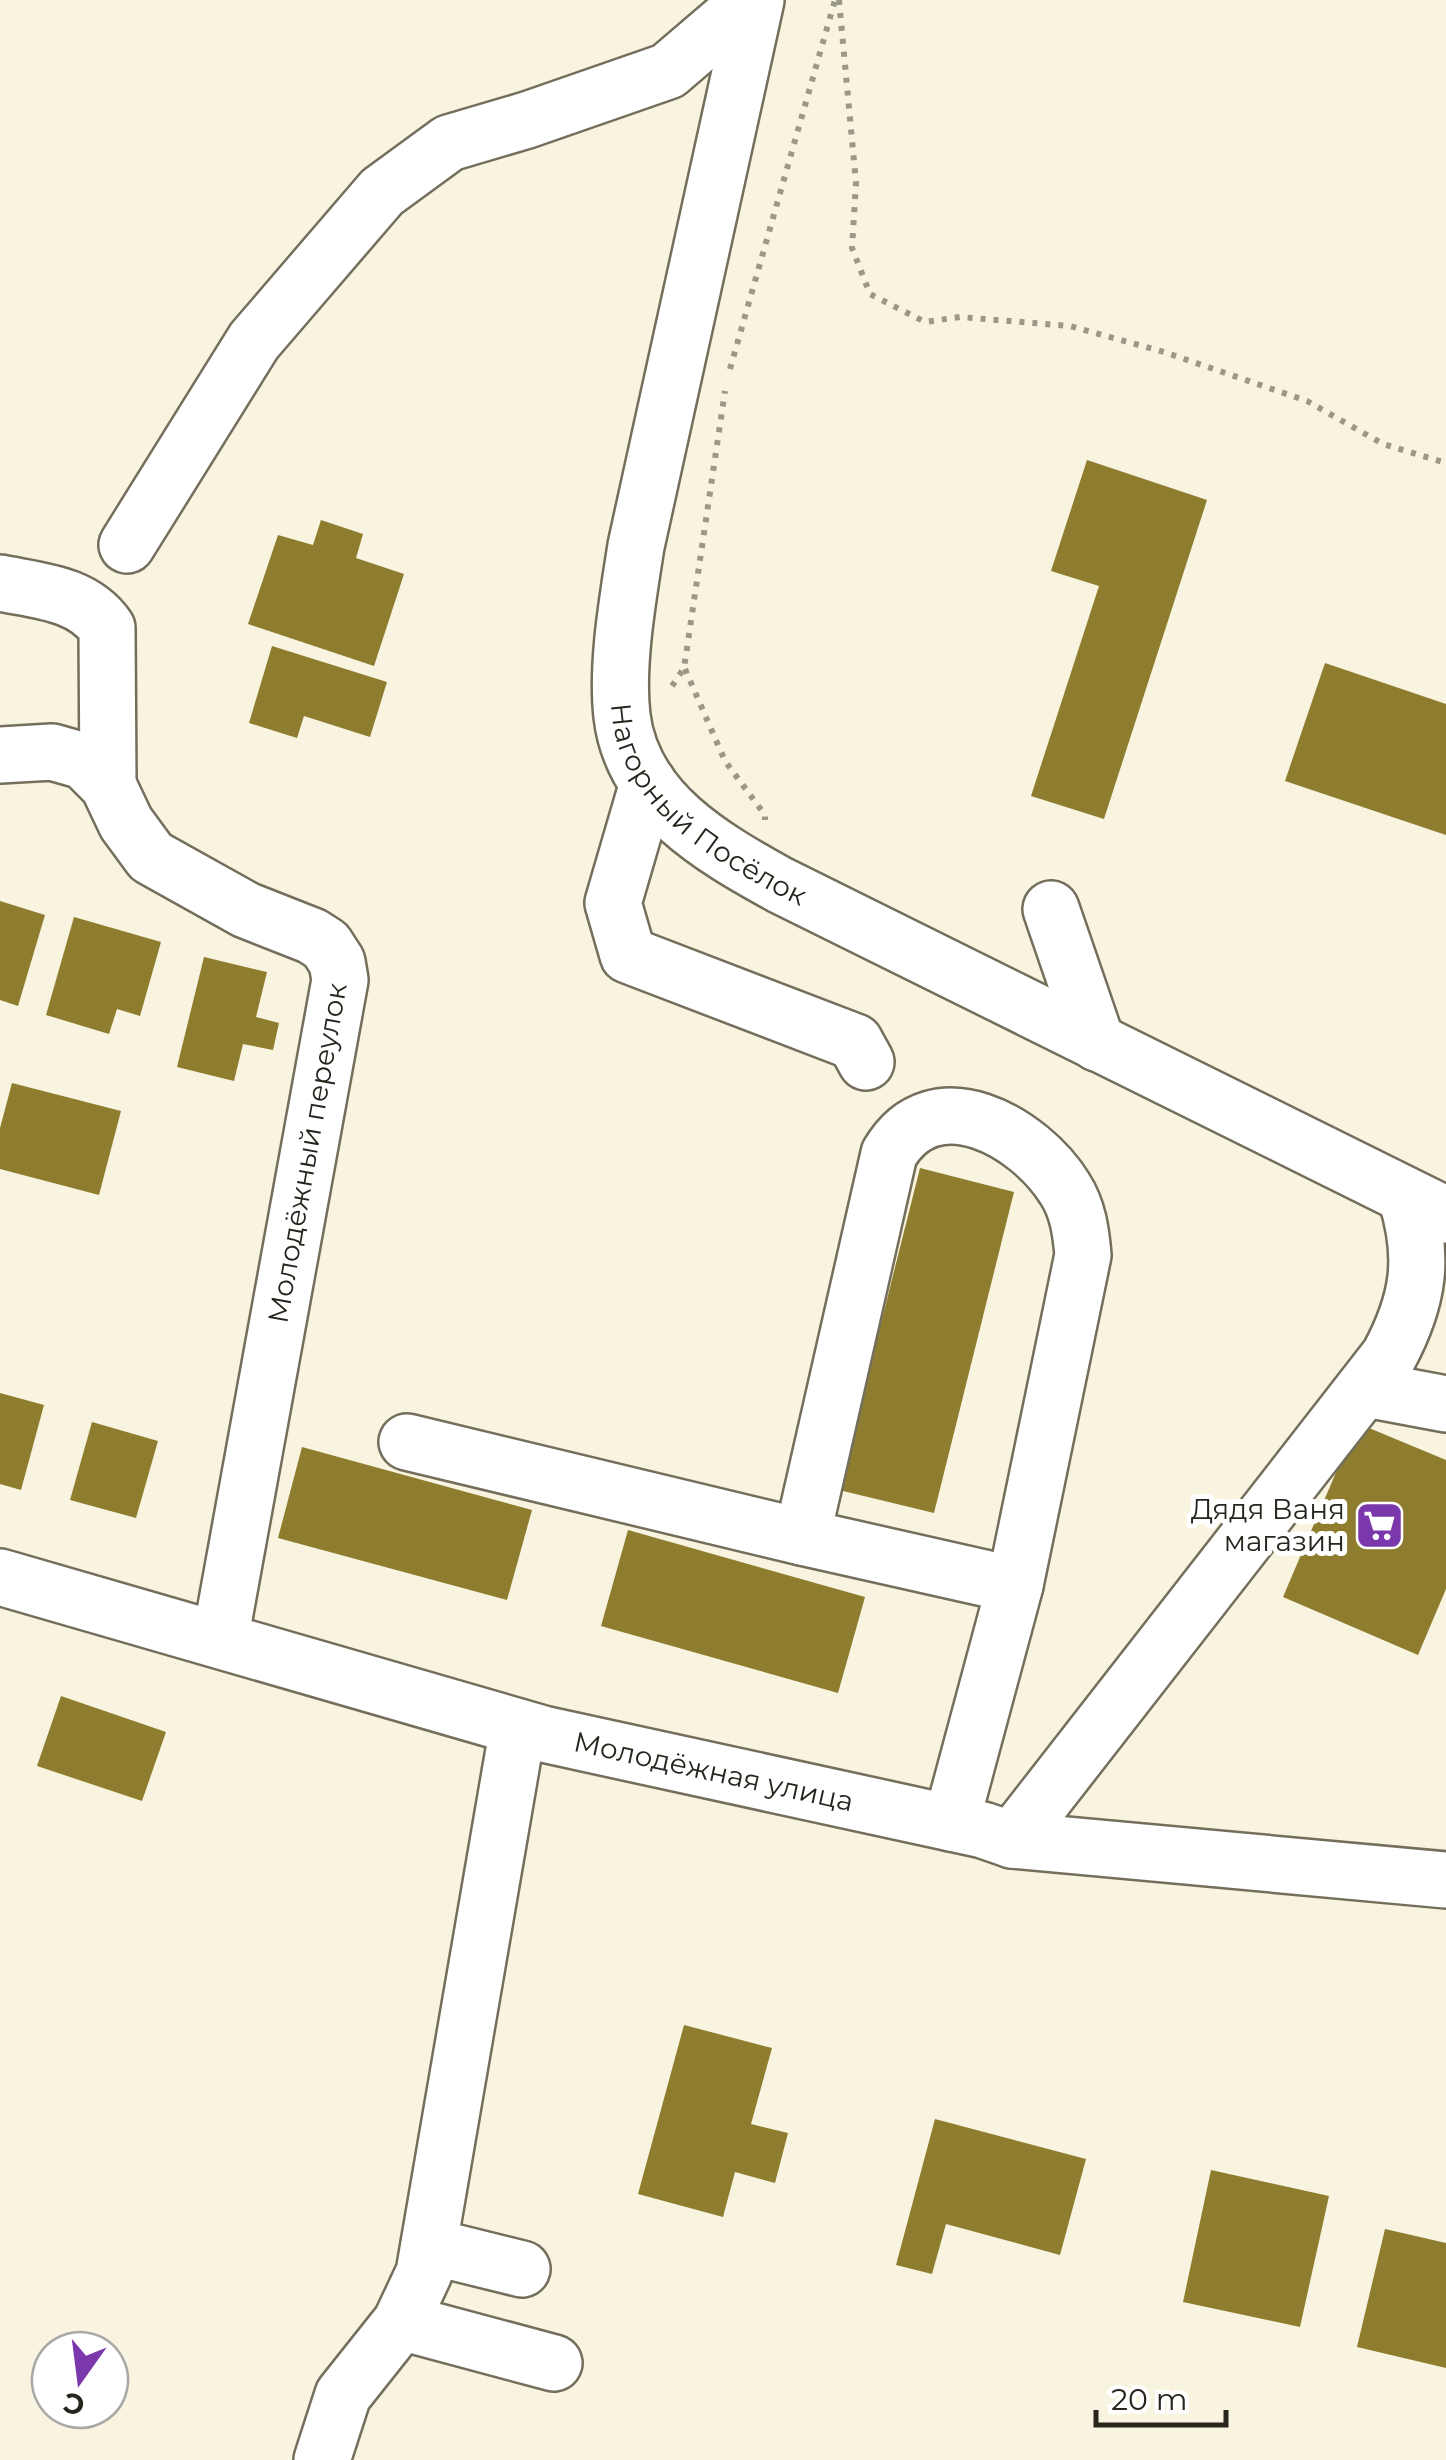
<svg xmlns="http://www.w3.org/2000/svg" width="1446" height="2460" font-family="Montserrat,sans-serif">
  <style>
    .building { fill: #8e7d2f }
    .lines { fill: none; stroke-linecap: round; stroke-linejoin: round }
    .minor-casing { stroke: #736f5c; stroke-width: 60 }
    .path { stroke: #9b9888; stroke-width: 6; stroke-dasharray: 5 8; stroke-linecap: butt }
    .minor { stroke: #fff; stroke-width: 55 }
    .labels { text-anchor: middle; stroke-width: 10; stroke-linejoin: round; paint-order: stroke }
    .street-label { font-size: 28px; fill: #27251d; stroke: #fff }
    .poi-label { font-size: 28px; fill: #27251d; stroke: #fff; text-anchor: end }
  </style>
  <rect width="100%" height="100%" fill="#f8f4df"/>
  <g class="building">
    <polygon points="1087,460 1207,500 1104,819 1031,796 1099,586 1051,571"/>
    <polygon points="321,520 363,534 356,558 404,574 374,666 248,624 278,535 313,545"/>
    <polygon points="272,646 387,682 370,737 304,716 297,738 249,723"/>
    <polygon points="1325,663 1446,704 1446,835 1285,781"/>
    <polygon points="0,901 45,915 18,1006 0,1000"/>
    <polygon points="74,917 161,942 140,1016 117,1009 109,1034 46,1015"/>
    <polygon points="204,957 267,972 256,1017 279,1023 273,1050 243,1044 234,1081 177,1067"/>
    <polygon points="12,1083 121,1111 99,1195 0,1169 0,1128"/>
    <polygon points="920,1168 1014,1192 934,1513 839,1490"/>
    <polygon points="0,1393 44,1405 21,1490 0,1484"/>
    <polygon points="92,1422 158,1441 136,1518 70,1500"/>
    <polygon points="1357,1423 1446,1460 1446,1589 1418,1655 1283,1597"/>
    <polygon points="302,1447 532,1510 507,1600 278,1538"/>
    <polygon points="628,1530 865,1597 838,1693 601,1626"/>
    <polygon points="61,1696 166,1732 142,1801 37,1766"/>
    <polygon points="684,2025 772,2048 751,2124 788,2133 775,2183 735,2172 723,2217 638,2194"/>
    <polygon points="935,2119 1086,2159 1060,2255 946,2224 932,2274 896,2265"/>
    <polygon points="1211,2170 1329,2196 1300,2327 1183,2302"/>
    <polygon points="1385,2229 1446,2243 1446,2368 1357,2347"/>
  </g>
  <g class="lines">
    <defs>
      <g id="minor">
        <path id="s1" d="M 756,0 L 636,546 C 628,598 616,664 622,716 C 632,802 713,848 780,885 L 1446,1215"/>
        <polyline points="127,545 254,341 382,192 449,143 527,120 668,71 751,0"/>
        <path d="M 0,583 C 39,591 83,593 107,628 L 108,785"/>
        <polyline points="0,755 52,752 84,761 108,785 126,823 151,857 246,910 312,936 326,945 337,962 340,980 220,1640"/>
        <polyline points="648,783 613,903 628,955 855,1042 866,1062"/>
        <polyline points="1051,909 1097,1043"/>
        <polyline points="1366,1389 1446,1404"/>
        <polyline points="407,1442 802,1537 1015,1585 951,1823"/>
        <path d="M 802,1537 L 889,1154 C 934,1077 1030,1132 1065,1189 C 1078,1209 1081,1232 1083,1255 L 1015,1585"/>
        <path id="s2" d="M 0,1577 L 543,1734 L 983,1830 L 1012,1840 L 1446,1880"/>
        <path d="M 1012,1840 L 1389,1356 C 1419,1300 1425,1257 1406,1197"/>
        <polyline points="429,2246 522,2269"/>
        <polyline points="401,2322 554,2363"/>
        <polyline points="322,2460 343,2395 401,2322 424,2273 518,1727"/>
      </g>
    </defs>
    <use href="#minor" class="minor-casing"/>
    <g class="path">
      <polyline points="839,0 856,183 852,248 870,294 925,322 960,317 1070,326 1164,352 1307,401 1383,444 1446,463"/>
      <polyline points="730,369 835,0"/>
      <polyline points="685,669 725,761 765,815 765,820"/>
      <polyline points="672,686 684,668 725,391"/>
    </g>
    <use href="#minor" class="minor"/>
  </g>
  <defs>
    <symbol id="supermarket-square" viewBox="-11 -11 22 22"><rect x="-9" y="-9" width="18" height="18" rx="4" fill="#7a38ac" stroke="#fff"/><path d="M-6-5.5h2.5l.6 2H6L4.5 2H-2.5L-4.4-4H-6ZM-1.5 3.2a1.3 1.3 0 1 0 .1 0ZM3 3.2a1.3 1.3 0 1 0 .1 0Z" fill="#fff"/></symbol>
  </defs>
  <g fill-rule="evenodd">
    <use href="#supermarket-square" x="1352" y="1498" width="55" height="55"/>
  </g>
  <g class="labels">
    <g class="street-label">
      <text dy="10" stroke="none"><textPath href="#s1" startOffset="858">Нагорный Посёлок</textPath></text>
      <text transform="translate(307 1153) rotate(-80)" y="10">Молодёжный переулок</text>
      <text dy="10" stroke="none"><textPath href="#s2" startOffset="740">Молодёжная улица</textPath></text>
    </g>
    <g class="poi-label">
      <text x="1345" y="1519">Дядя Ваня<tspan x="1345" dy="32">магазин</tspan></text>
    </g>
  </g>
  <g transform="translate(80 2380) rotate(194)"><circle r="48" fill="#ffffff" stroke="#a9a8a5" stroke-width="2.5"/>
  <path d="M0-8L18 38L0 25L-18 38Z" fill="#7a38ac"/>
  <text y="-15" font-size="28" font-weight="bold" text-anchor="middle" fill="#27251d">С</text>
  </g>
  <path d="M1096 2410v15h130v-15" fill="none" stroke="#27251d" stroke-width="5"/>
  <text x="1111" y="2410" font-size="30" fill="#27251d" stroke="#ffffff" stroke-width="8" paint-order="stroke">20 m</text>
</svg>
